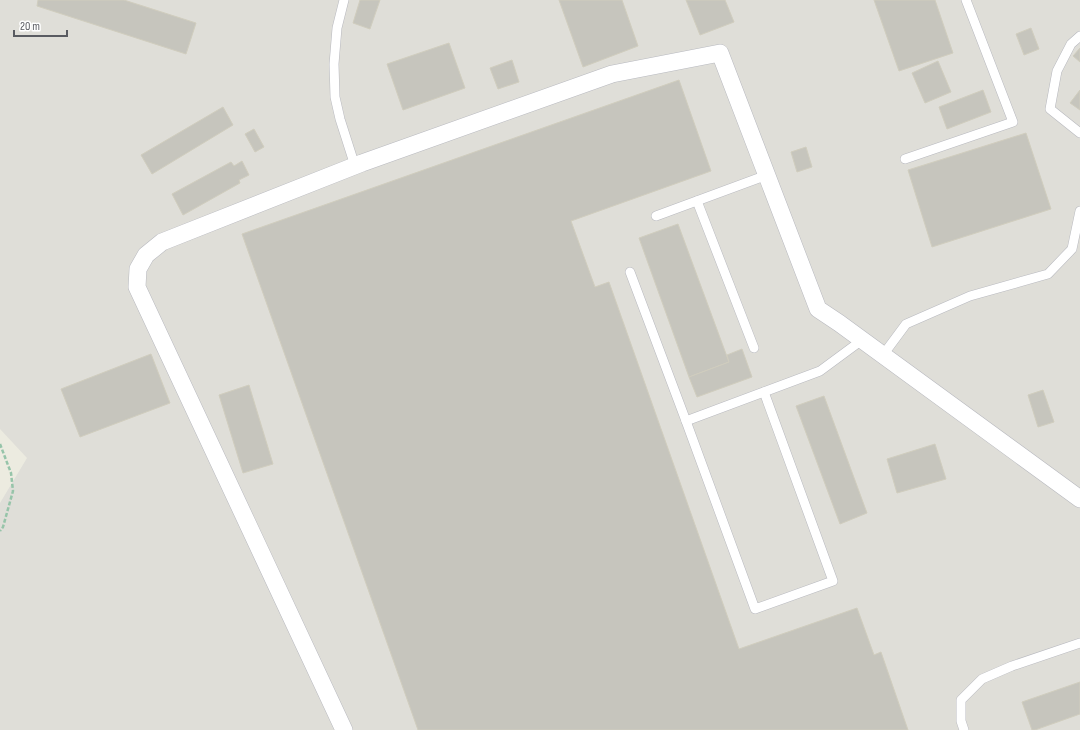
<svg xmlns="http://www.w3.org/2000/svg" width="1080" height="730" font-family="'Sofia Sans Condensed',sans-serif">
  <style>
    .industrial { fill: #dfded8 }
    .building { fill: #c6c5bd; stroke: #d0cdbe }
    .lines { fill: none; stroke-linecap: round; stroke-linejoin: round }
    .service-casing { stroke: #b8b9bf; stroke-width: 10 }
    .minor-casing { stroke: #b8b9bf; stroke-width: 18 }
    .path { stroke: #96c4a9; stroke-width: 2.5; stroke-dasharray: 4 2; stroke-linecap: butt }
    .service { stroke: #fff; stroke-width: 9 }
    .minor { stroke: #fff; stroke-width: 17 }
  </style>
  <rect width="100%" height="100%" fill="#ecebe0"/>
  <polygon class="industrial" points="0,0 1080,0 1080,730 0,730 0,503 27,458 0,429"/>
  <g class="building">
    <polygon points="38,0 124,0 196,23 186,54 37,6"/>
    <polygon points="360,0 380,0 370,29 353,23"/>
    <polygon points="559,0 622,0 638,46 583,67"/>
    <polygon points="686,0 725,0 734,22 700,35"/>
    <polygon points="874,0 935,0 953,53 899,71"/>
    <polygon points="1031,28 1039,49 1024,55 1016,34"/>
    <polygon points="449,43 465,88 403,110 387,64"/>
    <polygon points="1080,48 1080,62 1073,56"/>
    <polygon points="512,60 519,82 498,89 490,68"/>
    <polygon points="938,61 951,92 925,103 912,73"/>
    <polygon points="679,80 711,171 571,221 595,287 609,282 739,649 857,608 874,655 881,652 908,730 418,730 242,234"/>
    <polygon points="983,90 991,112 947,129 939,107"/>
    <polygon points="1080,90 1080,110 1070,103"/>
    <polygon points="223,107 233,125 152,174 141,155"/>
    <polygon points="254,129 264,147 255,152 245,134"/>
    <polygon points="1026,133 1051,209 932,247 908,170"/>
    <polygon points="806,147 812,167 797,172 791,152"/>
    <polygon points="242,161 249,175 239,180 240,183 183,215 172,194 231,162 234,166"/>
    <polygon points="678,224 729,362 689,377 639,238"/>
    <polygon points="742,349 752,377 697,397 689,377 729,362 727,355"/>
    <polygon points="151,354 170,403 80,437 61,389"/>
    <polygon points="249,385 273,464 243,473 219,395"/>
    <polygon points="1043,390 1054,422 1038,427 1028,395"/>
    <polygon points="824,396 867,513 840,524 796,406"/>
    <polygon points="935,444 946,479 897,493 887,459"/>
    <polygon points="1080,682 1080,714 1035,730 1032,730 1022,702"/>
  </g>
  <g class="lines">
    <defs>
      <g id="service">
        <polyline points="344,0 337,28 334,64 335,97 340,119 355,166"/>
        <polyline points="1080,36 1071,44 1057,71 1050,109 1080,133"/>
        <polyline points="905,159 1013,122 966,0"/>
        <polyline points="697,201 754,348"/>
        <polyline points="656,216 767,175"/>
        <polyline points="630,272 686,421 820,371 862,340"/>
        <polyline points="883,355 906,324 970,296 1048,274 1072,249 1080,211"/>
        <polyline points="686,421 755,609 833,581 764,392"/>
        <polyline points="964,730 961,721 961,700 982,679 1012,666 1080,643"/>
      </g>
      <polyline id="minor" points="344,730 137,287 138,269 146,255 162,242 362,163 612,74 720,53 818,309 839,323 1080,499"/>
    </defs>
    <use href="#service" class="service-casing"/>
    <use href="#minor" class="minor-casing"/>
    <polyline class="path" points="0,444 11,473 13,491 3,527 0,531"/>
    <use href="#service" class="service"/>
    <use href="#minor" class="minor"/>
  </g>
  <path d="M14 30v6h53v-6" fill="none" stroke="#595b61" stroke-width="2"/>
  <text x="20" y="30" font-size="12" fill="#595b61" stroke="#ffffff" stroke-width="3" paint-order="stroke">20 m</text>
</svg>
